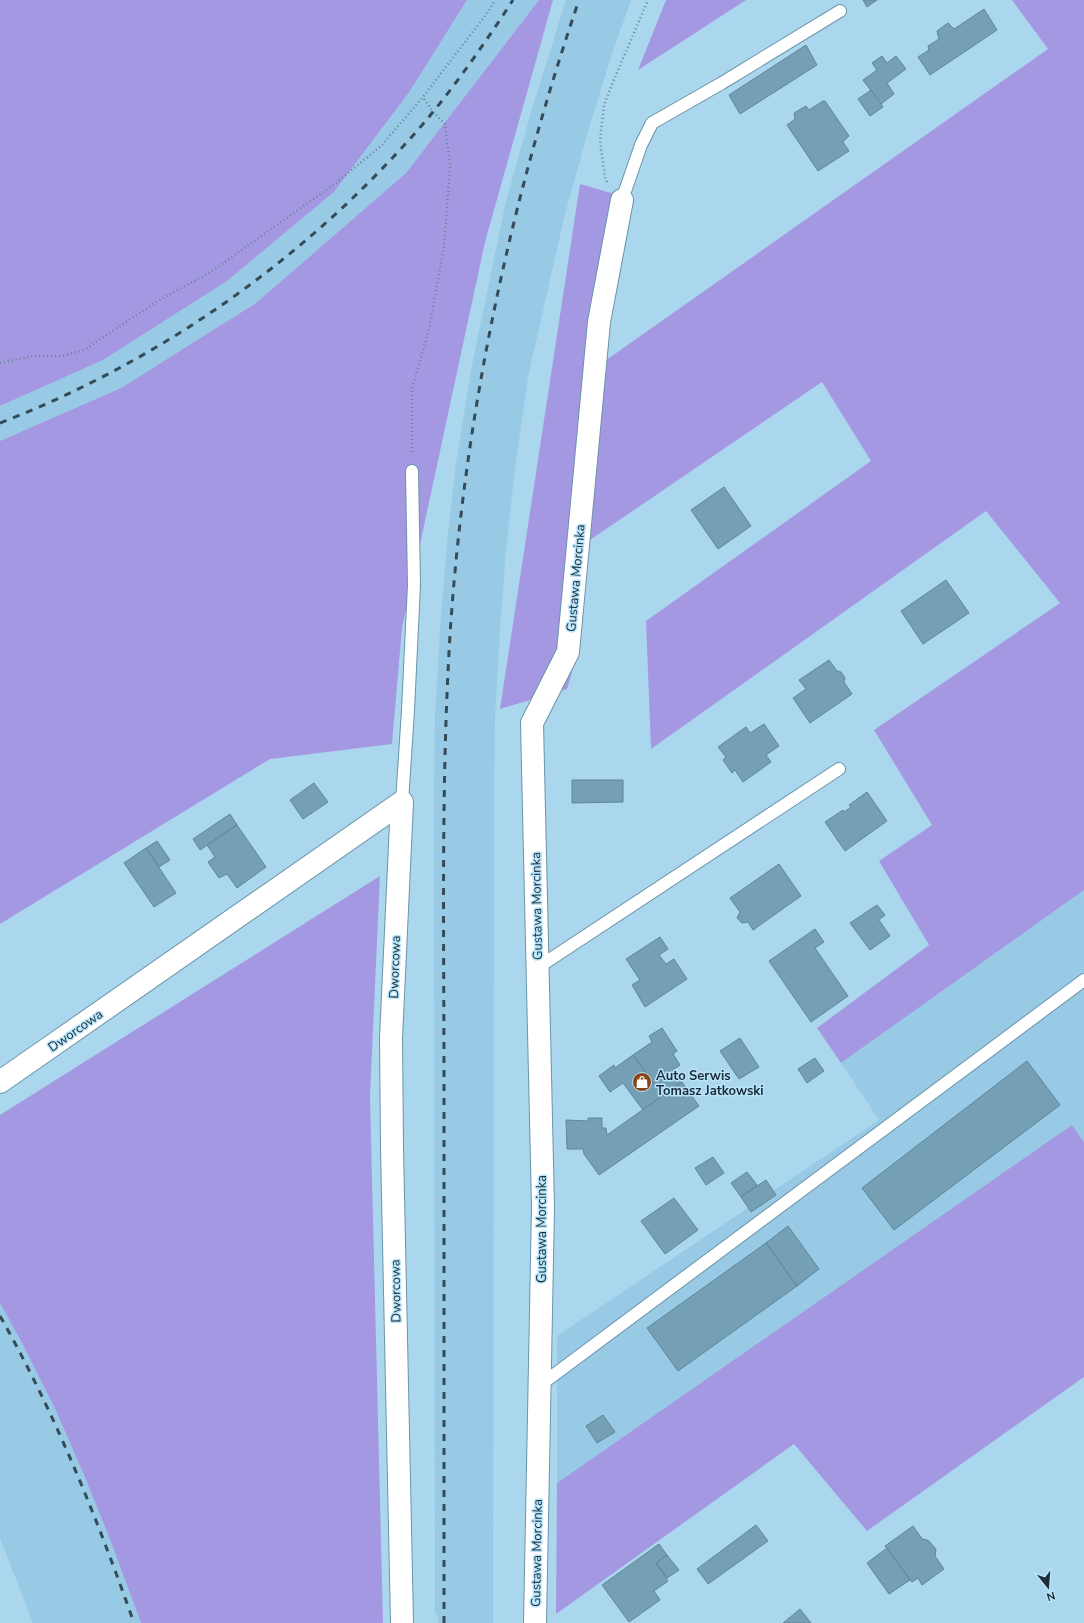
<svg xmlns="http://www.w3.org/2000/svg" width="1084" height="1623" font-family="'Nunito Sans',sans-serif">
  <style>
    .built { fill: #98cae5 }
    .green { fill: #a598e3 }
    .building { fill: #749fb4; stroke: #5d869b }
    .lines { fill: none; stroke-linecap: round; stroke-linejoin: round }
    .lane-casing { stroke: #6a94a9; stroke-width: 14 }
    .street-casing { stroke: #6a94a9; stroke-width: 24 }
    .path { stroke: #678697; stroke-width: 2.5; stroke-dasharray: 1 3; stroke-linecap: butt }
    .lane { stroke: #fff; stroke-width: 12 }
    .street { stroke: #fff; stroke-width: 22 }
    .rail { stroke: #354b57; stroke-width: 3; stroke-dasharray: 7 7; stroke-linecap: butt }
    .labels { text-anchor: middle; stroke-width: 3; stroke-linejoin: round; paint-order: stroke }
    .street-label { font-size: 13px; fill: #1b2c35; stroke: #b8e4fb }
    .poi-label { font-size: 13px; font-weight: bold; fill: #1b2c35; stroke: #b8e4fb; text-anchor: start }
  </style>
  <rect width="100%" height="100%" fill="#abd7ee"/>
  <g class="built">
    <polygon points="467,0 539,0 406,173 256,303 121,388 0,441 0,406 103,360 227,281 334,192 410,91"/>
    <polygon points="566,0 631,0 613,51 589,128 565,214 528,377 515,469 506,550 500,629 495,718 494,798 493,1623 438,1623 438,1615 435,1615 434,794 435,717 440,630 447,543 456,463 472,365 506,201 531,112"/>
    <polygon points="1084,890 1084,1142 1072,1126 557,1483 557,1336 879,1120 841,1063"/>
    <polygon points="0,1303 23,1345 57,1413 84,1475 111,1542 141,1623 33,1623 0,1538"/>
  </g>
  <g class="green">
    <polygon points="0,0 467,0 410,91 334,192 227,281 103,360 0,406"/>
    <polygon points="539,0 553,0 485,242 402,628 392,744 270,759 0,924 0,441 121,388 256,303 406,173"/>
    <polygon points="666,0 746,0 638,70"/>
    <polygon points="1012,0 1084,0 1084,890 841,1063 817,1028 929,945 879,861 932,825 874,730 1060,603 986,511 651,749 646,621 871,461 822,382 590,540 578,651 567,689 500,709 580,184 632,199 602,363 1048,49"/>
    <polygon points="380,876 370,1096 383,1623 141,1623 111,1542 84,1475 57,1413 23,1345 0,1303 0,1115"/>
    <polygon points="1072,1125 1084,1142 1084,1377 867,1531 794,1444 556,1614 557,1483"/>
  </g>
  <g class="building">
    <polygon points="863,0 877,0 867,7"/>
    <polygon points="984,9 997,30 930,75 918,57 929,50 928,46 939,39 937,31 948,23 954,29"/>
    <polygon points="806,45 817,65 740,114 729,95"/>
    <polygon points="882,56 887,63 896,56 906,69 887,83 894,94 881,104 863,80 877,70 872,63"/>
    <polygon points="871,90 883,107 870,116 858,99"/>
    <polygon points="823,101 825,101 849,136 843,142 849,151 818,171 787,125 795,119 794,113 806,106 809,110"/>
    <polygon points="724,487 751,526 718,549 691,510"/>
    <polygon points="946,580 969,613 923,644 901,611"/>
    <polygon points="829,660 837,671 841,672 845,678 844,682 852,694 810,723 793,698 806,689 799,680"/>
    <polygon points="764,724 779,746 766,755 771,762 743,782 735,770 732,773 723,760 726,757 718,747 746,727 750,733"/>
    <polygon points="572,780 623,780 623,802 572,803"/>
    <polygon points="314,783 328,802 303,819 290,800"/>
    <polygon points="867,792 887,821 845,851 825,822 843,810 844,812 851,807 849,805"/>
    <polygon points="230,814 237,825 200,850 193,839"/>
    <polygon points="237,825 266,867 237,888 227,874 219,878 208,862 215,857 207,845"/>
    <polygon points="157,841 170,860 159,867 146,848"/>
    <polygon points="146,848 176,893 154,907 124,863"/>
    <polygon points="779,864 801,896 753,930 748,922 742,923 737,918 740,912 730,898"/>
    <polygon points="877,905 885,915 879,920 890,936 870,950 850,923"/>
    <polygon points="815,929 824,942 815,948 848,996 811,1022 769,961"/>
    <polygon points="660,937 668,949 659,955 666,964 674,959 687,979 645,1007 632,985 640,980 626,959"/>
    <polygon points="662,1028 677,1051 673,1054 680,1065 674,1069 682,1082 663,1096 633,1055 652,1042 649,1036"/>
    <polygon points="740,1038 759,1067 739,1079 720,1051"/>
    <polygon points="633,1055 663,1096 643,1110 623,1083 610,1092 599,1076 614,1065 615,1068"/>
    <polygon points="815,1058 824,1071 807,1083 798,1069"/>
    <polygon points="1027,1061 1060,1105 894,1230 862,1188"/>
    <polygon points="682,1082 699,1106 599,1175 584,1154 583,1149 567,1149 566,1120 588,1121 588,1118 602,1118 602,1128 606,1128 607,1135"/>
    <polygon points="713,1157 724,1173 706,1185 695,1168"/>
    <polygon points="747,1172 757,1185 741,1197 731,1183"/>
    <polygon points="766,1180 776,1195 751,1212 741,1197"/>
    <polygon points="674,1198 698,1230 665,1254 641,1221"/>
    <polygon points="788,1226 819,1269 797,1286 766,1243"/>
    <polygon points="766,1243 797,1286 678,1371 647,1328"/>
    <polygon points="603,1415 615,1432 597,1443 586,1426"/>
    <polygon points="756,1525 768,1541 708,1584 697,1569"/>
    <polygon points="913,1526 923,1540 924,1539 929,1541 936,1549 935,1556 944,1569 922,1585 918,1578 912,1582 885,1546"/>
    <polygon points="659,1544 667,1555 656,1563 668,1581 654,1591 660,1600 629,1622 602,1585"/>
    <polygon points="887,1548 910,1580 889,1594 867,1563"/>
    <polygon points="667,1555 679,1570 667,1578 656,1563"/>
    <polygon points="800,1609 811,1623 783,1623"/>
  </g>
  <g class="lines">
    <defs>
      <g id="lane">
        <polyline points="622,200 641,145 652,123 722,83 840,11"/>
        <polyline points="402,802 408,710 414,585 412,471"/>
        <polyline points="537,968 839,769"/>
        <polyline points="539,1386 1084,980"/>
      </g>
      <g id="street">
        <polyline points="0,1082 402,802 391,1038 392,1148 402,1623"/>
        <polyline points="535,1623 543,1207 532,723 568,652 599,322 622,200"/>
      </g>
    </defs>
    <use href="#lane" class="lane-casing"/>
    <use href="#street" class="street-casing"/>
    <g class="path">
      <polyline points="607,182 605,177 600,141 604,105 613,82 648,0"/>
      <polyline points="0,363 32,356 61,356 84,350 161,299 209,273 336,183 382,145 423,97 488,12 495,0"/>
      <polyline points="412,452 412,389 429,329 444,247 450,167 445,124 433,112 423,97"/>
    </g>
    <use href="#lane" class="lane"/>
    <use href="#street" class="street"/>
    <g class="rail">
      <path d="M 0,423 C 163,360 309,256 423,124 C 456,85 485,43 513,0"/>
      <path d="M 0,1316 C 55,1413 97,1518 134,1623"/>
      <path d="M 444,1623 C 444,1442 444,1261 444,1080 C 444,932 441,783 450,635 C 464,419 509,205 579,0"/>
    </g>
  </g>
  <defs>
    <symbol id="shop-disc" viewBox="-11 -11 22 22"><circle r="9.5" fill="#884516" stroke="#b8e4fb"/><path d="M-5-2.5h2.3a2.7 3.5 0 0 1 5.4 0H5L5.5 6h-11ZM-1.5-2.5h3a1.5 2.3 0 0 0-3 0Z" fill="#fff"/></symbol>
  </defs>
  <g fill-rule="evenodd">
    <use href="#shop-disc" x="631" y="1071" width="22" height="22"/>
  </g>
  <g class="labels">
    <g class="street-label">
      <text transform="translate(575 578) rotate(-85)" y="5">Gustawa Morcinka</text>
      <text transform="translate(536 906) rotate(-91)" y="5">Gustawa Morcinka</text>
      <text transform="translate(394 967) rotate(-88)" y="5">Dworcowa</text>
      <text transform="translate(75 1030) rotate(-35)" y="5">Dworcowa</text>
      <text transform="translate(541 1229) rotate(-90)" y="5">Gustawa Morcinka</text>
      <text transform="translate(395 1291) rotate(-91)" y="5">Dworcowa</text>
      <text transform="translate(536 1553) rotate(-89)" y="5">Gustawa Morcinka</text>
    </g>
    <g class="poi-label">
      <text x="656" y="1080">Auto Serwis<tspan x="656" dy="15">Tomasz Jatkowski</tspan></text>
    </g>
  </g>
  <g transform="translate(1048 1587) rotate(163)" stroke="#b8e4fb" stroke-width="3" paint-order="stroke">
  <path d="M0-3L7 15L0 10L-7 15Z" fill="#1b2c35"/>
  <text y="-6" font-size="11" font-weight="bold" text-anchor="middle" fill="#1b2c35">N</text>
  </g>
</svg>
